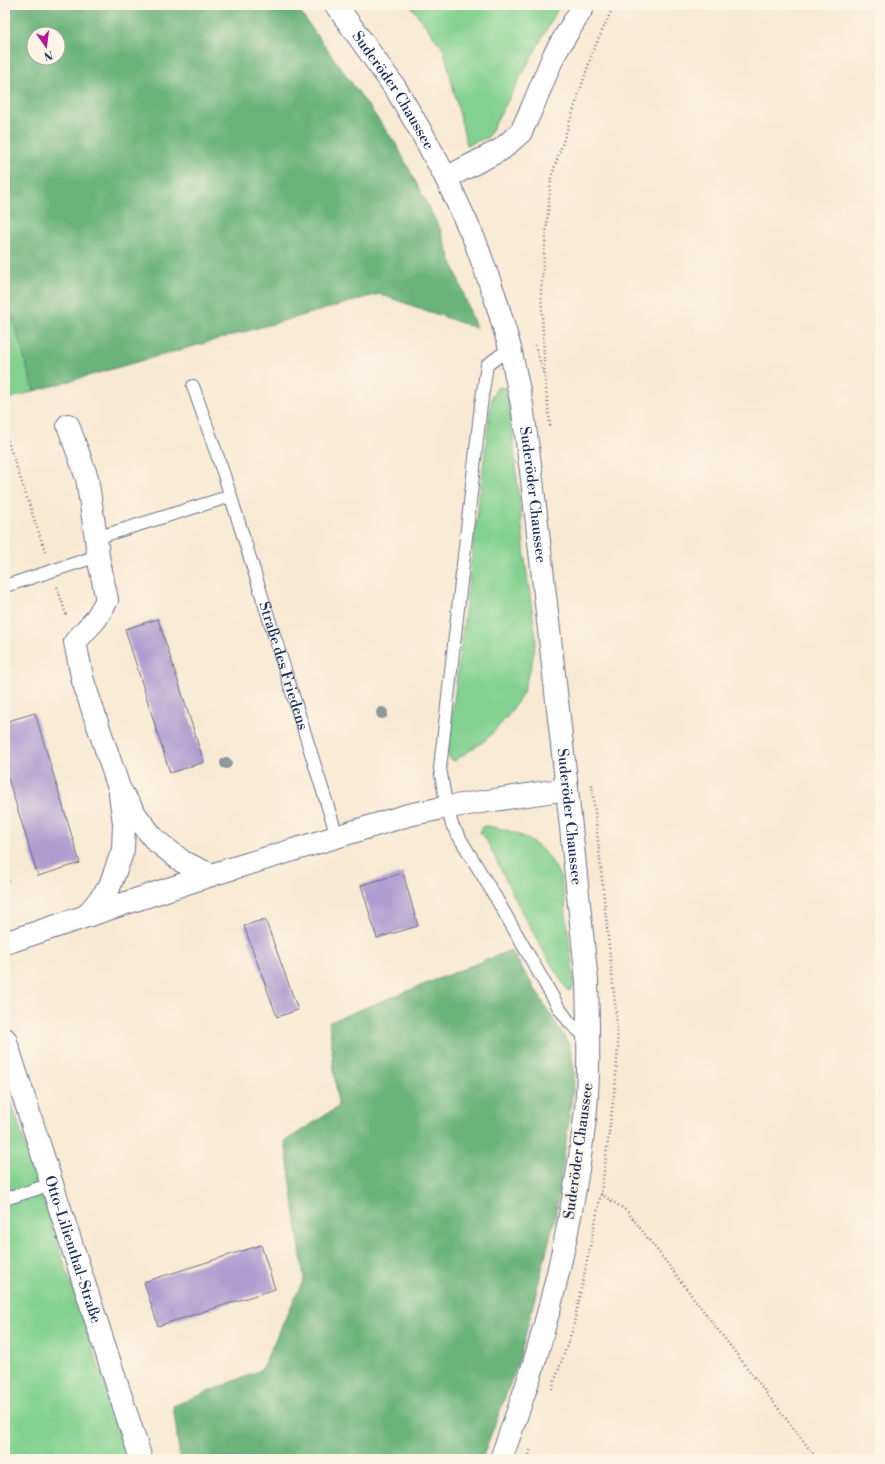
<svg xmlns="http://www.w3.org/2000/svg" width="885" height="1464" font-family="'Libre Bodoni',serif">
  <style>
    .green { fill: #83d190; stroke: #4f8077 }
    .forest { fill: #6ab37a; stroke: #42716c; fill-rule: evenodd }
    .building { fill: #af9dd0 }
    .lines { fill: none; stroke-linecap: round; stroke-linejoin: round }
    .lane-casing { stroke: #687087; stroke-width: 14 }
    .street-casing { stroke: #687087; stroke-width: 24 }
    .secondary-casing { stroke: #687087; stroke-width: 24 }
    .path { stroke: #687087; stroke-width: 2.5; stroke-dasharray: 1 3; stroke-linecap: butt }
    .lane { stroke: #fff; stroke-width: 12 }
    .street { stroke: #fff; stroke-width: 22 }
    .secondary { stroke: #fff; stroke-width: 22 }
    .tree { fill: #8d9999 }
    .labels { text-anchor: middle; stroke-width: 4; stroke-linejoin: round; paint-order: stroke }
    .street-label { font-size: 15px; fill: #1b2f5e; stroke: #fcf5e5 }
  </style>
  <rect width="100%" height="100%" fill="#fcf5e5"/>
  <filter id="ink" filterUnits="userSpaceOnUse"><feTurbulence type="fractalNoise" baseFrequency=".025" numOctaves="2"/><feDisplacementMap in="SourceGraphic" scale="8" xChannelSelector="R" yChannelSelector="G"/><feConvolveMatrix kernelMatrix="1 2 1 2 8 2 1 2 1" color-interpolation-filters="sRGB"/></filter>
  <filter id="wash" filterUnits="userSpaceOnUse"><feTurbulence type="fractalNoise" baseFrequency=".012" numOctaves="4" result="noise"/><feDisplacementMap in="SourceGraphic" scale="16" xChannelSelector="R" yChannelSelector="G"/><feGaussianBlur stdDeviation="0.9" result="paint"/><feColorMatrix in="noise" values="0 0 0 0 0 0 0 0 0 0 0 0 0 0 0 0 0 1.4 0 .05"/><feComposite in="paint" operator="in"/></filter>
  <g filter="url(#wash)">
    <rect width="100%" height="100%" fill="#f8e9d3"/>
    <g class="green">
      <polygon points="410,5 560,5 488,137 467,145 444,50"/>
      <polygon points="5,292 34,391 5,400"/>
      <polygon points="498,387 505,388 509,397 526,568 536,639 532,663 522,695 507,717 487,739 454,761 448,757 448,748 492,396"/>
      <path d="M 486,826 C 519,830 547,845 560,877 C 565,891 565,908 567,922 C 569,943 572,963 574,983 L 572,989 L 568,991 C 536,943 511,891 486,839 L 480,833 L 482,827 Z"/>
      <polygon points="5,1084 129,1459 5,1459"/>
    </g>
    <g class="forest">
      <path d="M 5,5 L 295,5 L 396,144 L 440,229 L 476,328 L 379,294 L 34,391 L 5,292 ZM 34,34 L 58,34 L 58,58 L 34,58 Z"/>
      <polygon points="511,950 570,1046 575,1075 556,1213 520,1357 482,1459 180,1459 173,1406 261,1370 304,1279 285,1141 338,1107 329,1022"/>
    </g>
    <g id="blocks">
      <g class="building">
        <polygon points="158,619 204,762 170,773 125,629"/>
        <polygon points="35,713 80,863 38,876 5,768 5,722"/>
        <polygon points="5,870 9,881 5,882"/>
        <polygon points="403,873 418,926 377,938 361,885"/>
        <polygon points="265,919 298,1010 277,1017 244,926"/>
        <polygon points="261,1245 275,1289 158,1326 144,1282"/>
      </g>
    </g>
  </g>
  <g filter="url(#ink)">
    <use href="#blocks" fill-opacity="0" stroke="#687087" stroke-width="1"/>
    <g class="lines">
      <defs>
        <g id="lane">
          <polyline points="510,348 487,365 481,405 440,768 445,798 452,825 496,898 559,1008 570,1023 588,1039"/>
          <path id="s1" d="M 193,386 L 224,475 L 337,836"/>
          <polyline points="96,538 231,496"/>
          <polyline points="5,586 98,556"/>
          <polyline points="5,1199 52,1184"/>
        </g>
        <g id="street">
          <polyline points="446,178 502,149 521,132 532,108 554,55 584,5"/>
          <polyline points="68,425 87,478 96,538 98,556 107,600 96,619 75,642 83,681 119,788 137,817 155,840 183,862 211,875"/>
          <polyline points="86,916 109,888 123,850 124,823 120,795"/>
          <polyline points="5,943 211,875 408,815 448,807 567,789"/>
          <path id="s2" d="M 5,1039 L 141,1459"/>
        </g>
        <g id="secondary">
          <path id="s3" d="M 336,5 L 396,89 L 423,135 L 446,178 L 475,241 L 495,297 L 510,348 L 522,405 L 531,471 L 567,789 L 587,981 C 588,1027 590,1073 585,1119 C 576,1195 559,1277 538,1350 C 527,1387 514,1423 501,1459"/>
        </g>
      </defs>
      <use href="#lane" class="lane-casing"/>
      <use href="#street" class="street-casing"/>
      <use href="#secondary" class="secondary-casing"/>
      <g class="path">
        <polyline points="535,345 544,375"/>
        <polyline points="550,426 545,379 541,291 551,178 593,51 614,5"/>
        <polyline points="5,433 46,554"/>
        <polyline points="57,587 67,617"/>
        <polyline points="601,1194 627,1211 817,1459"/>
        <polyline points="552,1389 573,1328 601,1194 615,1087 618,1048 616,1013 592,784"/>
        <polyline points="528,1459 531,1448"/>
      </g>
      <use href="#lane" class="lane"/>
      <use href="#street" class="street"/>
      <use href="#secondary" class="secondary"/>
    </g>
    <g class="tree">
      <circle cx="382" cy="713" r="6"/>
      <circle cx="226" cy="763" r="6"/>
    </g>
  </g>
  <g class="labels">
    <g class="street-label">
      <text dy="5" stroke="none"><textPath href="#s3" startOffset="103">Suderöder Chaussee</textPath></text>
      <text dy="5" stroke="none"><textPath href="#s3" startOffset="536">Suderöder Chaussee</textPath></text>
      <text dy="5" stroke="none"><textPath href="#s1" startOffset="294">Straße des Friedens</textPath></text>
      <text dy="5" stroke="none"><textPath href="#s3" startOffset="860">Suderöder Chaussee</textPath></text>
      <text transform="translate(578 1151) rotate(-82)" y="5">Suderöder Chaussee</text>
      <text dy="5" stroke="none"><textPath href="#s2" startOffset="221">Otto-Lilienthal-Straße</textPath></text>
    </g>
  </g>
  <rect width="885" height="1464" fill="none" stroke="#fcf5e5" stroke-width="20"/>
  <g transform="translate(46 46) rotate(166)"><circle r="19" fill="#fcf5e5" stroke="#a2a6af"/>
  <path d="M0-3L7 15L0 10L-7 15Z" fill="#b5179e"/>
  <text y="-6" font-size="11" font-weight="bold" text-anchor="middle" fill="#1b2f5e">N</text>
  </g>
</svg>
